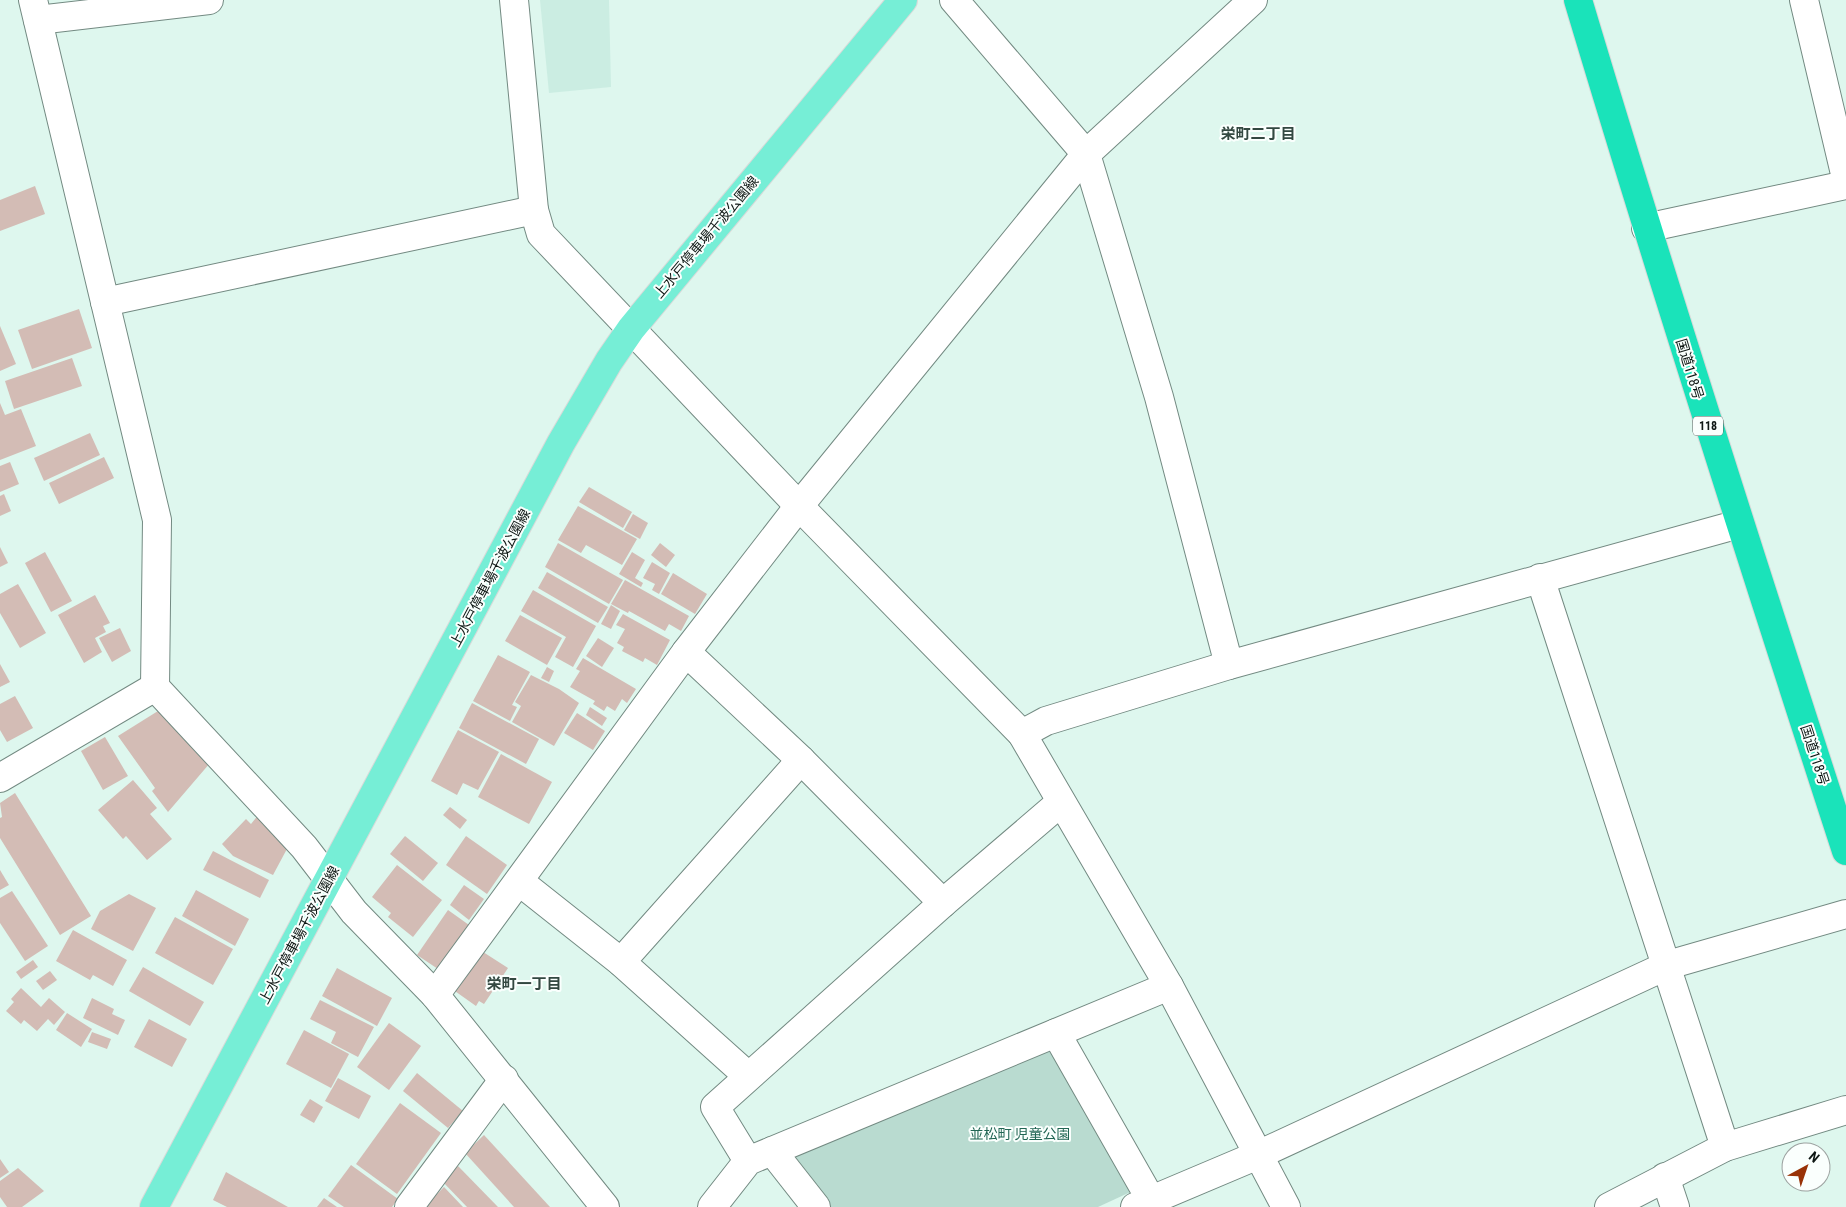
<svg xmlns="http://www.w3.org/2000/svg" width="1846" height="1207" font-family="'Roboto Condensed','Noto Sans JP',sans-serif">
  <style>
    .built { fill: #cbede2 }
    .green { fill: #b9dbd0 }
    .building { fill: #d3bcb5 }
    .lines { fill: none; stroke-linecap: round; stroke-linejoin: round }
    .minor-casing { stroke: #738a82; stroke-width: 30 }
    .major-casing { stroke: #d8dad9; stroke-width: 30 }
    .highway-casing { stroke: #d8dad9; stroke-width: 30 }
    .minor { stroke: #fff; stroke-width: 28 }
    .major { stroke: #76eed6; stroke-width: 28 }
    .highway { stroke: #1ae3ba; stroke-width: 28 }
    .labels { text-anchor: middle; stroke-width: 4; stroke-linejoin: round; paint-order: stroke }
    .shield { fill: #fafffd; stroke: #555d5a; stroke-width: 1 }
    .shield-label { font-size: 12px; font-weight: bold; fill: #0e1714 }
    .street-label { font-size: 14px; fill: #0e1714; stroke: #fafffd }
    .park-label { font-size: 14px; fill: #206553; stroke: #fafffd }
    .neighbourhood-label { font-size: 15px; font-weight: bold; fill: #334841; stroke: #fafffd }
  </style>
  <rect width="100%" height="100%" fill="#def7ee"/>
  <polygon class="built" points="540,0 609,0 611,87 549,93"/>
  <polygon class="green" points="1051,1041 1137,1189 1098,1207 824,1207 783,1155"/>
  <g class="building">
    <polygon points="35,186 45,214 0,231 0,200"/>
    <polygon points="79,309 92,348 32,369 18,330"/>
    <polygon points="0,326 16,364 0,371"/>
    <polygon points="72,358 82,386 14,409 5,381"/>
    <polygon points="0,403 5,415 21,409 36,446 0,460"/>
    <polygon points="90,433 100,455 44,481 34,458"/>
    <polygon points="104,457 114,478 59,504 49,483"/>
    <polygon points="10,462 19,484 0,492 0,466"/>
    <polygon points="589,487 632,512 623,528 579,502"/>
    <polygon points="4,494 11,511 0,516 0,496"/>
    <polygon points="578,506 637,539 622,565 586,545 581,553 558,540"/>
    <polygon points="633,514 648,523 640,539 624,530"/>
    <polygon points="558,543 623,580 609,604 545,567"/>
    <polygon points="660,543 675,555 666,567 651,555"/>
    <polygon points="0,547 8,563 0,567"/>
    <polygon points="45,552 72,601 51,612 25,563"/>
    <polygon points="632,552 645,560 635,578 643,583 641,587 619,574"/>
    <polygon points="652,562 670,573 659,594 652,590 655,584 643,578"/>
    <polygon points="547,572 608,607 598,623 538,588"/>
    <polygon points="673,573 707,594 695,614 661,594"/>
    <polygon points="625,580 689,616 681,631 669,624 665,631 629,611 628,613 611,604"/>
    <polygon points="18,584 46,633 20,648 0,613 0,594"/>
    <polygon points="533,590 596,626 573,667 555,657 566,637 521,611"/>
    <polygon points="95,595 110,623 103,626 106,632 95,638 102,652 84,663 58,615"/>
    <polygon points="611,605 620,611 611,629 601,624"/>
    <polygon points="623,614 670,640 657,665 645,658 643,662 622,651 624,647 617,643 625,629 616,625"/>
    <polygon points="520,615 562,638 547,665 505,641"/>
    <polygon points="120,628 131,651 112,662 99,638"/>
    <polygon points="598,638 614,648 602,667 586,656"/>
    <polygon points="498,655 530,672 512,705 517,707 510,721 473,701"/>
    <polygon points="583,658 636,689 627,703 622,699 615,711 607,706 604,711 593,704 595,701 570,687 580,671 576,669"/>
    <polygon points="0,664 10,682 0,687"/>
    <polygon points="547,667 554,671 549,682 541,678"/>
    <polygon points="531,675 559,689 579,703 554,746 512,722 521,706 515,702"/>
    <polygon points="15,696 33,728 7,742 0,730 0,704"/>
    <polygon points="472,703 539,739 526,764 459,728"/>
    <polygon points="590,707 607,718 602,726 586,715"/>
    <polygon points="158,711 210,763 168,812 152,791 155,788 118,736"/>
    <polygon points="577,713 605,731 593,750 564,733"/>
    <polygon points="458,730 499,752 478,790 463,783 457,795 431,781"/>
    <polygon points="105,737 128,776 103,790 81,751"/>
    <polygon points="501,754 552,782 529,824 478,797"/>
    <polygon points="133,780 157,808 150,814 172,839 147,860 126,836 123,839 98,810"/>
    <polygon points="15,793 91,916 60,935 0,838 0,818 2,817 0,803"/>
    <polygon points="450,807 467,820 460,829 443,815"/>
    <polygon points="259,814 288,847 273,875 233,856 222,844 246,819 251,824"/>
    <polygon points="405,836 438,863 423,881 390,854"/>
    <polygon points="466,836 507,865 487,894 446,865"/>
    <polygon points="213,851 269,880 260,898 203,870"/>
    <polygon points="397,865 442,900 413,937 388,917 391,913 372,897"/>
    <polygon points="0,870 9,885 0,890"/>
    <polygon points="464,885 484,899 469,920 450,905"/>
    <polygon points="196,890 249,919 235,946 182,916"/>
    <polygon points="12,891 48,946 25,961 0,923 0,898"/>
    <polygon points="129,894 156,908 133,951 91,929 100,911"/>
    <polygon points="448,910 469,925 438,969 417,955"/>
    <polygon points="175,917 233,949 213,985 155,953"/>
    <polygon points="73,930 127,960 113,986 93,975 90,980 56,961"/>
    <polygon points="480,950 508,968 484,1004 479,1001 476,1006 452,989"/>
    <polygon points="33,960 38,967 21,979 16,972"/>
    <polygon points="143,967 204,1002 190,1026 129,991"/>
    <polygon points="337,968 392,998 377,1026 322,996"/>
    <polygon points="50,971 57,980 43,990 36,981"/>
    <polygon points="21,988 41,1007 49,998 65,1012 54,1025 48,1019 37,1031 24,1020 21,1024 6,1011 14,1002 11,999"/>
    <polygon points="92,998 114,1009 112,1014 125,1020 118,1035 83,1018"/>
    <polygon points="320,1000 374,1027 358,1057 331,1043 336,1032 310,1019"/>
    <polygon points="67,1013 92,1029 81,1047 56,1030"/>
    <polygon points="149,1019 187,1039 172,1067 134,1047"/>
    <polygon points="389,1023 421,1046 389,1090 357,1067"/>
    <polygon points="304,1030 349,1054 331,1088 286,1064"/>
    <polygon points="92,1032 111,1039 107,1049 88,1042"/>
    <polygon points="417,1073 463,1111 448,1128 403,1091"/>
    <polygon points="338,1078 371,1096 359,1119 325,1101"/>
    <polygon points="310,1099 323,1107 314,1123 300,1115"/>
    <polygon points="400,1103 441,1133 397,1194 356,1164"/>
    <polygon points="484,1135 550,1207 514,1207 465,1153"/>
    <polygon points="0,1159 9,1172 0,1178"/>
    <polygon points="351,1165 398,1199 392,1207 344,1207 328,1196"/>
    <polygon points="458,1166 498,1207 467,1207 442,1181"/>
    <polygon points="18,1168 44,1191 22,1207 7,1207 0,1197 0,1181"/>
    <polygon points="226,1172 288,1207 227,1207 213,1200"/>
    <polygon points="444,1187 463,1207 424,1207"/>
    <polygon points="324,1198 337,1207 317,1207"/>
  </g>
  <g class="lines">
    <defs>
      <g id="minor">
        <polyline points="33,0 157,520 155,687 304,847 354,912 435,995 605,1207"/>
        <polyline points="514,0 534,210 541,234 799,506 1022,734 1169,986 1286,1207"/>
        <polyline points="954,0 1086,154 1159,397 1229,665"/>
        <polyline points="1804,0 1846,178"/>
        <polyline points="38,20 209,0"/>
        <polyline points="1646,228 1846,185"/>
        <polyline points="105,302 534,210"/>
        <polyline points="1540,578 1725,1147"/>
        <polyline points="686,652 801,760 943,903"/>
        <polyline points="1022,734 1046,721 1229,665 1739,524"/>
        <polyline points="0,778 155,687"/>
        <polyline points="520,882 621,962"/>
        <polyline points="435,995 686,652 799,506 1086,154 1253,0"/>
        <polyline points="1056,1033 1151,1200"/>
        <polyline points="748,1076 621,962 801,760"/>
        <polyline points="772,1151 816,1207"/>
        <polyline points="748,1161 715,1107 943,903 1061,802"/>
        <polyline points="1665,1177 1675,1207"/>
        <polyline points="409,1207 504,1079"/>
        <polyline points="712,1207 748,1161 1169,986"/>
        <polyline points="1135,1207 1258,1155 1668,965 1846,914"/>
        <polyline points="1609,1207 1725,1147 1846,1110"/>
      </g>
      <polyline id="major" points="154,1207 561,443 609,361 631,329 903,0"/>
      <path id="highway" d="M 1578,0 C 1663,285 1754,568 1846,851"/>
    </defs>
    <use href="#minor" class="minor-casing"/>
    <use href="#major" class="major-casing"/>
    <use href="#highway" class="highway-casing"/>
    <use href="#minor" class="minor"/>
    <use href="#major" class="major"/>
    <use href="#highway" class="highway"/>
  </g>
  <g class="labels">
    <rect class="shield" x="1693" y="416.5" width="30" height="19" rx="4"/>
    <g class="shield-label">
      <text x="1708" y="430">118</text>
    </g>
    <g class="street-label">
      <text transform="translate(706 237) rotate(-50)" y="5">上水戸停車場千波公園線</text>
      <text transform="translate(1690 369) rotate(73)" y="5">国道118号</text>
      <text transform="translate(490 578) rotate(-62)" y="5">上水戸停車場千波公園線</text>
      <text transform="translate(1815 755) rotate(72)" y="5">国道118号</text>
      <text transform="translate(299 935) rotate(-62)" y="5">上水戸停車場千波公園線</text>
    </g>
    <g class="park-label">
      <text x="1020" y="1139">並松町 児童公園</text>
    </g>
    <g class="neighbourhood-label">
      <text x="1258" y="139">栄町二丁目</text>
      <text x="524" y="989">栄町一丁目</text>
    </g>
  </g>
  <g transform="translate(1806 1167) rotate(40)"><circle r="24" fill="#fafffd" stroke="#9ca2a0"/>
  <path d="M0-4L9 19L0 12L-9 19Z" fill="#983207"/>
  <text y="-8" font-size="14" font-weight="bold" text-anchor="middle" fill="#0e1714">N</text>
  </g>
</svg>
